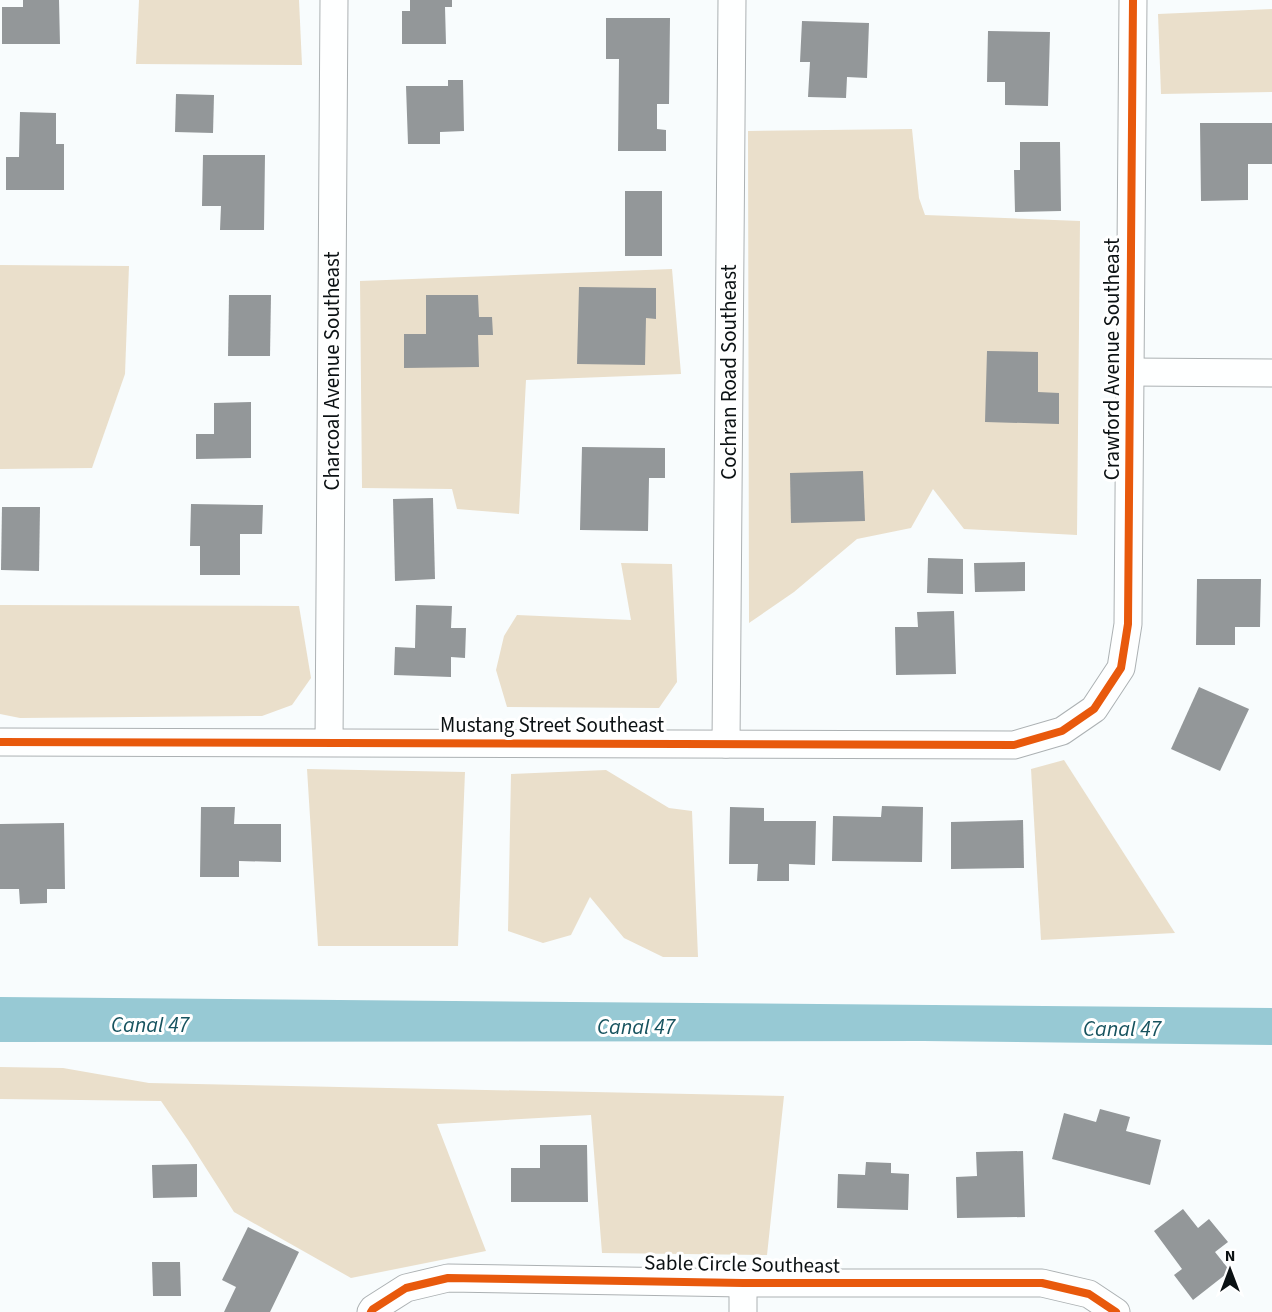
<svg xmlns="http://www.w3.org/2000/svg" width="1272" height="1312" font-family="'Source Sans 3',sans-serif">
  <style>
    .green { fill: #eadfcb }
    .water { fill: #97c9d4 }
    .building { fill: #939799 }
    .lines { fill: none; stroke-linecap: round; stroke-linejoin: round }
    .street-casing { stroke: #acb1b3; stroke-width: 29 }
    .street { stroke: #feffff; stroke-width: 27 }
    .cycleway-casing { stroke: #fff; stroke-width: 11 }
    .cycleway { stroke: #e8590c; stroke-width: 8 }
    .labels { text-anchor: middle; stroke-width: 6; stroke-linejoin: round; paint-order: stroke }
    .street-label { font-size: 21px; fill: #0b1113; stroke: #fff }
    .water-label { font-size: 22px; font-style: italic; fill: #17535f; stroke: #fff }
  </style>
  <rect width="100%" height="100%" fill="#f8fcfd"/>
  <g class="green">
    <polygon points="139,0 299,0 302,65 136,64"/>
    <polygon points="1272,9 1272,92 1161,94 1158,14"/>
    <polygon points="912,129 919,198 925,215 1080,221 1077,535 964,529 933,489 911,528 857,539 794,592 749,623 748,131"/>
    <polygon points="0,265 129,266 125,374 92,468 0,469"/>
    <polygon points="672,269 681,374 526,380 519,514 457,509 452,489 362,488 360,281"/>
    <polygon points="621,563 672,564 677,682 659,708 507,707 496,670 504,636 517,615 631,620"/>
    <polygon points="0,605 299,606 311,678 292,705 262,716 20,718 0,714"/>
    <polygon points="1064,760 1175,933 1041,940 1031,769"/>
    <polygon points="307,769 465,772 458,946 318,946"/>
    <polygon points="606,770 669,808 692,811 698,957 663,957 624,938 590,897 571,935 543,943 508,931 511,774"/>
    <polygon points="0,1067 63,1068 149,1083 784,1096 767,1255 602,1253 591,1115 437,1124 486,1251 351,1278 234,1212 188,1140 161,1101 0,1099"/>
  </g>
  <polygon class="water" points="0,997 1272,1008 1272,1045 923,1041 0,1042"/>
  <g class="building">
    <polygon points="23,0 59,0 60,44 2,44 2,7 23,7"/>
    <polygon points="410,0 452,0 452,7 445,7 446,44 402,44 402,11 410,11"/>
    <polygon points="606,18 670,18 669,104 657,104 657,129 666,130 666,151 618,151 619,59 606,59"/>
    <polygon points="802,21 869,23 867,78 847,77 846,98 808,97 810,62 800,62"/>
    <polygon points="988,31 1050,32 1048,106 1005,105 1005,82 987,82"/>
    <polygon points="448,80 463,80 464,131 440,132 440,144 408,144 406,86 448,86"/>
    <polygon points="176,94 214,95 213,133 175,132"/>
    <polygon points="20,112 56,113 56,144 64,144 64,190 6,190 6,157 19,157"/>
    <polygon points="1200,123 1272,123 1272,164 1248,164 1248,200 1201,201"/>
    <polygon points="1020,142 1060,142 1061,211 1015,212 1014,170 1020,170"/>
    <polygon points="203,155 265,155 264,230 220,230 221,206 202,206"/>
    <rect x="625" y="191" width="37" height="65"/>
    <polygon points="579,287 656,288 656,319 646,318 645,365 577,364"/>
    <polygon points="229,295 271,295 270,356 228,356"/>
    <polygon points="426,295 478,295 479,317 492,317 493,335 478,335 479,367 404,368 404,334 426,334"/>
    <polygon points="987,351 1038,352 1038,392 1059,393 1059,424 985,422"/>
    <polygon points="251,402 251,458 196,459 196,434 214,434 214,403"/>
    <polygon points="582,447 665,448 665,478 649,478 648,531 580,530"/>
    <polygon points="863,471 865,521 791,523 790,473"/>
    <polygon points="433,498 435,579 395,581 393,499"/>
    <polygon points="191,504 263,505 262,534 240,534 240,575 200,575 200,546 190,546"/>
    <polygon points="2,507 40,507 39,571 1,570"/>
    <polygon points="928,558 963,559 963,594 927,593"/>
    <polygon points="1025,562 1025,591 975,592 974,563"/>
    <polygon points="1197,579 1261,579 1260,627 1235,627 1235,645 1196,645"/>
    <polygon points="416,605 452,606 451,628 466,628 465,658 451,657 451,677 394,675 395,647 415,648"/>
    <polygon points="954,611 956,674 896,675 895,627 918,627 917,612"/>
    <polygon points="1199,687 1249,709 1220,771 1171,749"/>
    <polygon points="882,806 923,807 922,862 832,861 833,816 881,817"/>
    <polygon points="201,807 235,807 234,824 281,824 281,862 239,861 239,877 200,877"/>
    <polygon points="730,807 764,808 764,821 816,821 815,865 789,864 789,881 757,881 758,864 729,864"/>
    <polygon points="1023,820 1024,868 951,869 951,822"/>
    <polygon points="64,823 65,889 47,889 47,903 20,904 19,889 0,889 0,824"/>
    <polygon points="1100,1109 1130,1117 1126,1131 1161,1140 1150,1185 1052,1159 1064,1113 1096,1122"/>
    <polygon points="540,1145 587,1145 588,1202 511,1202 511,1168 540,1168"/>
    <polygon points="1023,1151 1025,1217 957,1218 956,1177 977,1176 976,1152"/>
    <polygon points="866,1162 891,1163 891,1173 909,1174 908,1210 837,1208 838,1174 865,1175"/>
    <polygon points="197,1164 197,1197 153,1198 152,1165"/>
    <polygon points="1183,1209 1198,1228 1209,1219 1228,1242 1215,1252 1230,1271 1193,1300 1174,1275 1182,1269 1154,1231"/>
    <polygon points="248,1227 299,1252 270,1312 224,1312 236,1287 222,1280"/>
    <polygon points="152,1262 180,1262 181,1296 153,1296"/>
  </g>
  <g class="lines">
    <defs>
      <g id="street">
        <polyline points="1130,372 1272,373"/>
        <polyline points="0,742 1014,745 1062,731 1094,709 1121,668 1128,624 1133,0"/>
        <polyline points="329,742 334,0"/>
        <polyline points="726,744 732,0"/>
        <polyline points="371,1312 373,1309 406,1288 448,1278 743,1283 1042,1283 1089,1294 1116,1312"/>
        <polyline points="743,1312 743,1283"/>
      </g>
    </defs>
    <use href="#street" class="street-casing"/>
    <use href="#street" class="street"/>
    <defs>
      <g id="cycleway">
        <polyline points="0,742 1014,745 1062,731 1094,709 1121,668 1128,624 1133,0"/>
        <polyline points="371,1312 373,1309 406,1288 448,1278 743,1283 1042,1283 1089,1294 1116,1312"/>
      </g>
    </defs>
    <use href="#cycleway" class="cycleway-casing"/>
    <use href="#cycleway" class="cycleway"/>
  </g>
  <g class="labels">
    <g class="street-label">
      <text transform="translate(1112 359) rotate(-90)" y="7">Crawford Avenue Southeast</text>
      <text transform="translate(332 371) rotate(-90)" y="7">Charcoal Avenue Southeast</text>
      <text transform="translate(729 372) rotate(-90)" y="7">Cochran Road Southeast</text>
      <text x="552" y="732">Mustang Street Southeast</text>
      <text transform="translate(742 1264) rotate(1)" y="7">Sable Circle Southeast</text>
    </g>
    <g class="water-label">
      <text x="150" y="1032">Canal 47</text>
      <text x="636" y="1034">Canal 47</text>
      <text x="1122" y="1036">Canal 47</text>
    </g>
  </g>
  <g transform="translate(1230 1270)" stroke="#ffffff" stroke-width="4.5" paint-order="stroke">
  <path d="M0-4.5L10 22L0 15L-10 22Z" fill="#0b1113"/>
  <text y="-9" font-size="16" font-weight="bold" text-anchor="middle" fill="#0b1113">N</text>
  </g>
</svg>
